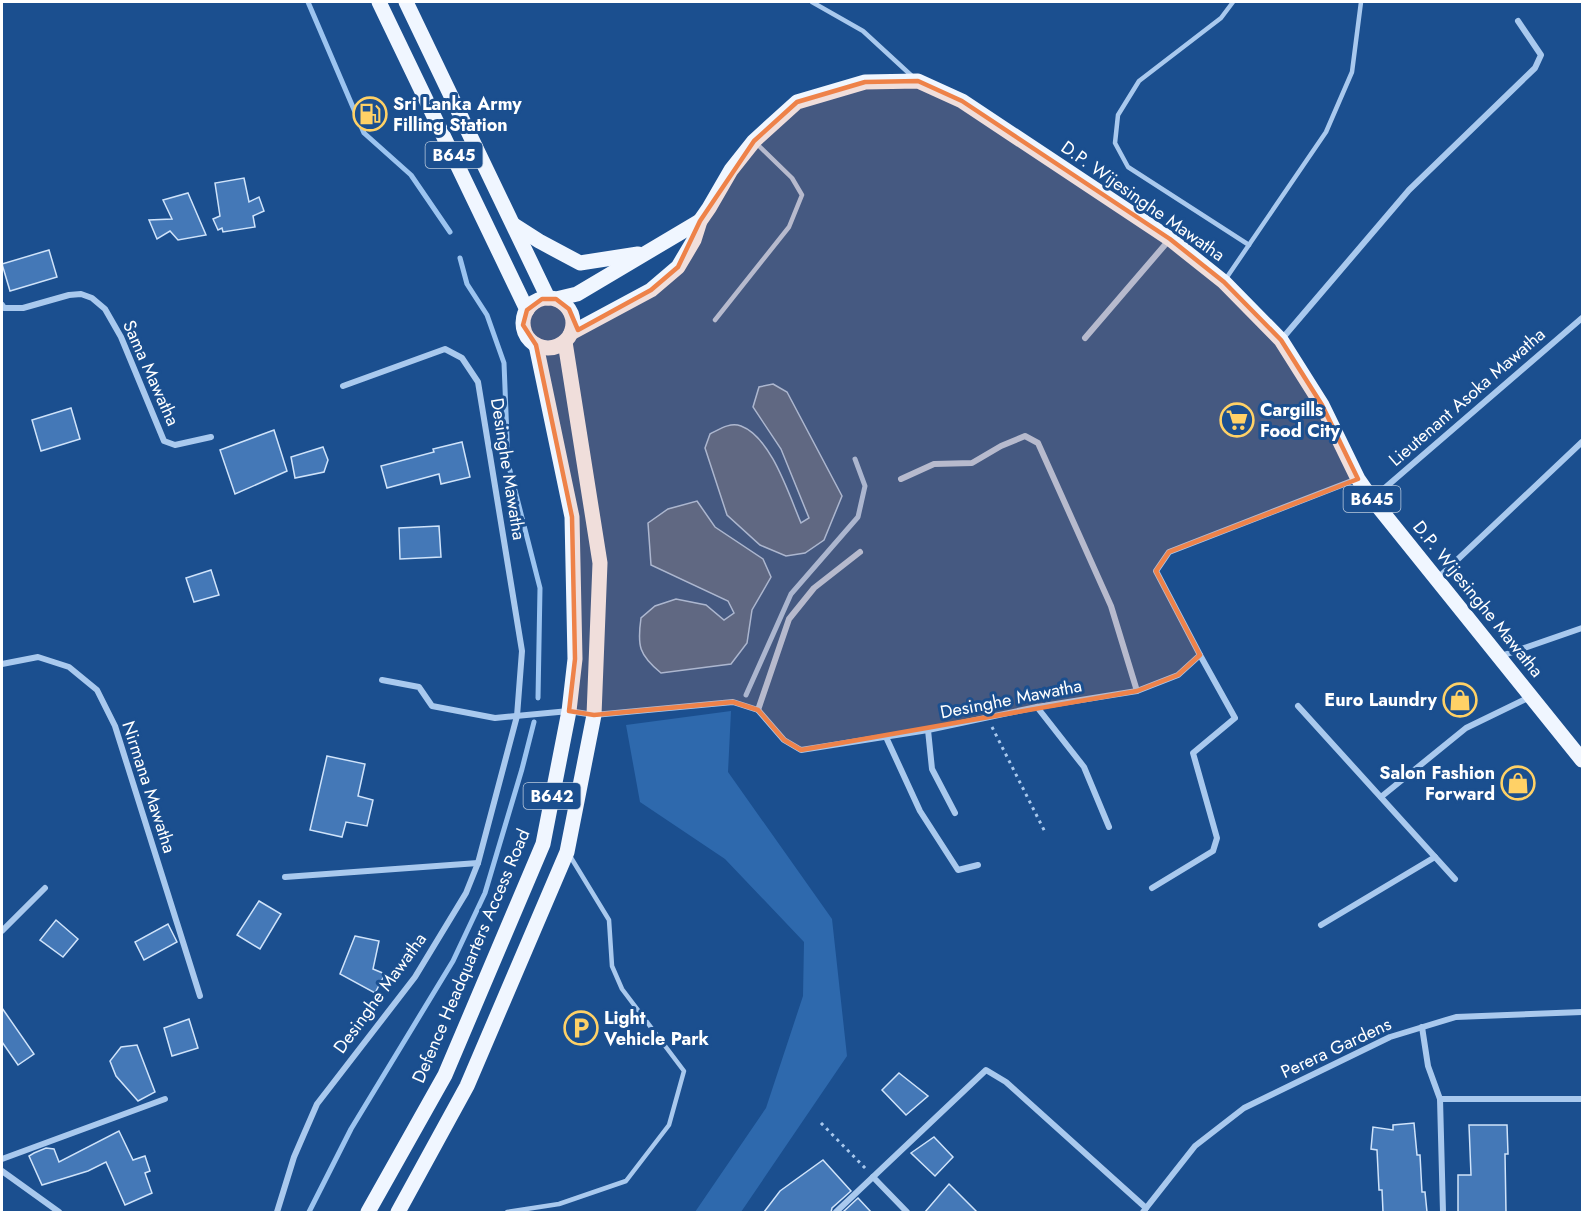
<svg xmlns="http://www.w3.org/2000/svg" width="1584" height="1214" font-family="Jost,sans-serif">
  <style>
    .green { fill: #2e69ad }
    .water { fill: #3c6290; stroke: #9cc4f0; stroke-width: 1.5 }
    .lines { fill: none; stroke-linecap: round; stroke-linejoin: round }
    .stream { stroke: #9cc4f0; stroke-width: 5 }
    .building { fill: #4478b7; stroke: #cfe3fa; stroke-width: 1.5 }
    .path { stroke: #a9c9ee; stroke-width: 3; stroke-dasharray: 3 4.5; stroke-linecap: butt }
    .service { stroke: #a9c9ee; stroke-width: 4.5 }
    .minor { stroke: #a9c9ee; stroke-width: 6 }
    .primary { stroke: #f0f6ff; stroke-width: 15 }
    .marked { fill: #ee8249; fill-opacity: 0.2; stroke: #ee8249; stroke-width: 4.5; stroke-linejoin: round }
    .labels { text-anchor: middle; stroke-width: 6; stroke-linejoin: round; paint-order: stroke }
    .shield { fill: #1b4f8f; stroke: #bbcadd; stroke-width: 1.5 }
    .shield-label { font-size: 16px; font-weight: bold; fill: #fff }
    .poi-label { font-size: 18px; font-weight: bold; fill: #fff; stroke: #1b4f8f; text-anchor: start }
    .street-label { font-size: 18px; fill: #fff; stroke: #1b4f8f }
  </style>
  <rect width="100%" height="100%" fill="#1b4f8f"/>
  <polygon class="green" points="731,711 728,772 832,919 847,1056 741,1212 695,1212 766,1108 803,996 804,942 725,859 640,802 626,725"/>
  <g class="water">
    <path d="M 773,384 L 787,392 L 842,496 L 824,540 L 805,553 L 786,556 L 760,545 L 727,515 L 705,448 L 710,434 C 720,429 730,422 741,426 C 771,437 789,495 801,523 L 809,518 L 781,449 L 753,407 L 759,387 Z"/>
    <path d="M 697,501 L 715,527 L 763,559 L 771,577 L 752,610 L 747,643 L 731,664 L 661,673 C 639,655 637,646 641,618 L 655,606 L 676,599 L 706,605 L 724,620 L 734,613 L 728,601 L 651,565 L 648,523 L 668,509 Z"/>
  </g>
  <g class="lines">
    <g class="stream">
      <polyline points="308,2 364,133 411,175 450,232"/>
      <polyline points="460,258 467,284 487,315 504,363 508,463 540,588 538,698"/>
      <polyline points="746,695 791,594 858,517 865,486 855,459"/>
      <polyline points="309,1212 351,1129 453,961 485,893 522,769 534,722"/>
    </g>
  </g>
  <g class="building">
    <polygon points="244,178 249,202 259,197 264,211 253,216 255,227 223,232 222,228 218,230 213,219 220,216 215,183"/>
    <polygon points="188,193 206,235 178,240 170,231 157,239 149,220 172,219 163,200"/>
    <polygon points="49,250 57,277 10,291 2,264"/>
    <polygon points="71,408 80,439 41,451 32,420"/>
    <polygon points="274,430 287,471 235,494 220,450"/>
    <polygon points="462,442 470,477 441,484 439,474 387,488 381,466 434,452 433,449"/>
    <polygon points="323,447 328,460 324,472 295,478 291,457"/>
    <polygon points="439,526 441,557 400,559 399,528"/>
    <polygon points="211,570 219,595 194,602 186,578"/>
    <polygon points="327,756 365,764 358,796 373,800 367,826 346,822 342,837 310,830"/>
    <polygon points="259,901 281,914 260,949 237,935"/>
    <polygon points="56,920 78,939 63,957 40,940"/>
    <polygon points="168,924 177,942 144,960 135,942"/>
    <polygon points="355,936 379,941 373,969 385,974 375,993 340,974"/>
    <polygon points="2,1008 34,1054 18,1065 2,1042"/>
    <polygon points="189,1019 198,1048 172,1056 164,1028"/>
    <polygon points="137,1045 155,1092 138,1101 116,1076 110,1061 121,1047"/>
    <polygon points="899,1073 928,1096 906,1115 882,1090"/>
    <polygon points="1414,1123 1417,1155 1420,1155 1422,1192 1425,1192 1427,1212 1383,1212 1382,1190 1379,1190 1377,1150 1371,1149 1373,1127 1393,1130 1393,1125"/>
    <polygon points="1469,1125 1507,1125 1508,1154 1505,1154 1506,1212 1458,1212 1458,1175 1471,1175"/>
    <polygon points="119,1131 133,1160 145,1156 150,1171 145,1173 152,1193 125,1205 106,1162 88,1171 42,1185 29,1156 34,1153 46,1148 54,1149 59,1162"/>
    <polygon points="934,1137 953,1157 935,1176 911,1153"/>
    <polygon points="823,1160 851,1191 832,1208 831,1212 764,1212 780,1191"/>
    <polygon points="949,1184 977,1212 925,1212"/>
    <polygon points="858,1198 871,1212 843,1212"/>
  </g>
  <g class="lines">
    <g class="path">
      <polyline points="992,727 1046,834"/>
      <polyline points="821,1123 866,1169"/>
    </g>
    <g class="service">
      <polyline points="812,2 863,31 913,77"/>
      <polyline points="1233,2 1221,18 1139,81 1118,115 1115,143 1128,167 1249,245"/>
      <polyline points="1225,280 1326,132 1352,72 1361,2"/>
      <polyline points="715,320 789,227 802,195 792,178 756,143"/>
      <polyline points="507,1212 559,1204 626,1181 669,1125 684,1071 622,989 612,966 609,920 570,856"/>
    </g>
    <g class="minor">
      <polyline points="2,305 4,308 23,308 69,295 81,294 92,298 105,309 121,337 164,441 175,445 211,437"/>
      <polyline points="1085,338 1170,239"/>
      <polyline points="1281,340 1409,190 1535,68 1541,55 1518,21"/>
      <polyline points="901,479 934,464 972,463 1001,446 1025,436 1038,443 1111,606 1137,691"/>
      <polyline points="1372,499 1582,318"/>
      <polyline points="1438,578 1582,442"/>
      <polyline points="1501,656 1582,628"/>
      <polyline points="2,664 38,657 69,667 97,690 115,726 200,996"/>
      <polyline points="382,680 419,687 432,706 495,718 569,711 594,715 733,702 758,710 784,740 801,750 928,730 1037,707 1137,691 1178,675 1200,655 1156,571 1169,552 1357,479"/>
      <polyline points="1298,706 1455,879"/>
      <polyline points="1037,707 1084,767 1109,827"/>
      <polyline points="758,710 789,619 814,588 860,552"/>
      <polyline points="928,730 932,769 955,813"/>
      <polyline points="886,737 920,811 958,870 978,865"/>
      <polyline points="1381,797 1466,728 1530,697"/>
      <polyline points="285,877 478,863"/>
      <polyline points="1152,888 1213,851 1217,838 1193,753 1235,718 1200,655"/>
      <polyline points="1321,925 1435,857"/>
      <polyline points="2,931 45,888"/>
      <polyline points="1422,1027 1428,1066 1440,1099 1443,1212"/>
      <polyline points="1440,1099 1582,1099"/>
      <polyline points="2,1159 165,1099"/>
      <polyline points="2,1171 59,1212"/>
      <polyline points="873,1177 907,1212"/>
      <polyline points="277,1212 294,1157 317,1104 415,977 466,893 478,863 517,716 522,651 478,382 462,358 445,349 343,386"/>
      <polyline points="836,1212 986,1070 1006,1082 1146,1208"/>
      <polyline points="1143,1212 1195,1146 1244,1108 1390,1037 1456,1017 1582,1012"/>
    </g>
    <g class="primary">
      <polyline points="379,2 527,310"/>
      <polyline points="406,2 548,298"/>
      <polyline points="514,225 539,241 580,263 638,254"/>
      <circle cx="548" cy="323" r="25"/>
      <polyline points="556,299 577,294 700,221"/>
      <polyline points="571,333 651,290 678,267 694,240 700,221 709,208 731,170 754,141 797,102 865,82 918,81 962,101 1170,239 1224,282 1281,340 1322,405 1358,479 1372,499 1582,760"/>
      <polyline points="368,1212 445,1075 543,844 569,711 575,659 572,517 536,345"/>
      <polyline points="398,1212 467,1086 567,852 594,715 600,563 565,342"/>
    </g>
  </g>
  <path class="marked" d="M 918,81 L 962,101 L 1170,239 L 1224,282 L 1281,340 L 1322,405 L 1358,479 L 1169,552 L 1156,571 L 1200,655 L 1178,675 L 1137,691 L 801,750 L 784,740 L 758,710 L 733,702 L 594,715 L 569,711 L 575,659 L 572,517 L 536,345 L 523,325 L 527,310 L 542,299 L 556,299 L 569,309 L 578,330 L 651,290 L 678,267 L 700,221 L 754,141 L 797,102 L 865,82 Z"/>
  <defs>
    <symbol id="fuel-ring" viewBox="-11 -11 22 22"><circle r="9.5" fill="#1b4f8f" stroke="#ffd166" stroke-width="1.5"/><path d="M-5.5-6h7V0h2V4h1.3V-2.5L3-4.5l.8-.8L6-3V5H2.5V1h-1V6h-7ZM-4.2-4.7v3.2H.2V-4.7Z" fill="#ffd166"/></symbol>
    <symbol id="supermarket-ring" viewBox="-11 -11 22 22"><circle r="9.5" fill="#1b4f8f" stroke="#ffd166" stroke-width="1.5"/><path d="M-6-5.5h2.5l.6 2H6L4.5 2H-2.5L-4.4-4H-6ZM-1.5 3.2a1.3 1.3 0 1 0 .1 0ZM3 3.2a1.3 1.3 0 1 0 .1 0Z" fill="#ffd166"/></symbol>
    <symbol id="shop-ring" viewBox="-11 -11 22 22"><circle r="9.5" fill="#1b4f8f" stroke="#ffd166" stroke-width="1.5"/><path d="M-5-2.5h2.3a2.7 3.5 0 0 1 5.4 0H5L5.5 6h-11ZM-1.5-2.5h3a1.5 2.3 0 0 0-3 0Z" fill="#ffd166"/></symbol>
    <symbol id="parking-ring" viewBox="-11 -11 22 22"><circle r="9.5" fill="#1b4f8f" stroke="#ffd166" stroke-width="1.5"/><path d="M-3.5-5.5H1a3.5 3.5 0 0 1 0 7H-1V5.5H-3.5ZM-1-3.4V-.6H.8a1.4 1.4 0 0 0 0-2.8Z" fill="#ffd166"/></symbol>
  </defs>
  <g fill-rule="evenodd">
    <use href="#fuel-ring" x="351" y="95" width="38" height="38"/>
    <use href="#supermarket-ring" x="1218" y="401" width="38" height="38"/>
    <use href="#shop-ring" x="1441" y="681" width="38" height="38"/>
    <use href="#shop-ring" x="1499" y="764" width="38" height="38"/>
    <use href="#parking-ring" x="562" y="1009" width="38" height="38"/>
  </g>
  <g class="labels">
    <g class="shield">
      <rect x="425.5" y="142" width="57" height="26" rx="4.5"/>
      <rect x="1343.5" y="486" width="57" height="26" rx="4.5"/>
      <rect x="523.5" y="783" width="57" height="26" rx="4.5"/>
    </g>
    <g class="shield-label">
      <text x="454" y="161">B645</text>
      <text x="1372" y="505">B645</text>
      <text x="552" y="802">B642</text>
    </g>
    <g class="poi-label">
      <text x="393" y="110">Sri Lanka Army<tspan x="393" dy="21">Filling Station</tspan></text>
      <text x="1260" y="416">Cargills<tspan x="1260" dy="21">Food City</tspan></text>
      <text x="1437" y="706" text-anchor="end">Euro Laundry</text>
      <text x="1495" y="779" text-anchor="end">Salon Fashion<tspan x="1495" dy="21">Forward</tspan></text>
      <text x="604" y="1024">Light<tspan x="604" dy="21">Vehicle Park</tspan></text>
    </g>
    <g class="street-label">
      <text transform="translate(1143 201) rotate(35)" y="6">D.P. Wijesinghe Mawatha</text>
      <text transform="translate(151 373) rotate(66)" y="6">Sama Mawatha</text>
      <text transform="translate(1467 397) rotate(-41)" y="6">Lieutenant Asoka Mawatha</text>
      <text transform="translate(508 469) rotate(81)" y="6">Desinghe Mawatha</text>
      <text transform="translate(1478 599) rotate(51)" y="6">D.P. Wijesinghe Mawatha</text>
      <text transform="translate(1011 699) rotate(-11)" y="6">Desinghe Mawatha</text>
      <text transform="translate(149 787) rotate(72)" y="6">Nirmana Mawatha</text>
      <text transform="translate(471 956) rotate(-67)" y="6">Defence Headquarters Access Road</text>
      <text transform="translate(380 993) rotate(-54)" y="6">Desinghe Mawatha</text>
      <text transform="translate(1336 1048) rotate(-25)" y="6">Perera Gardens</text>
    </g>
  </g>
  <rect width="1584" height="1214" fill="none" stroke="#ffffff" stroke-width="6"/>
</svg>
